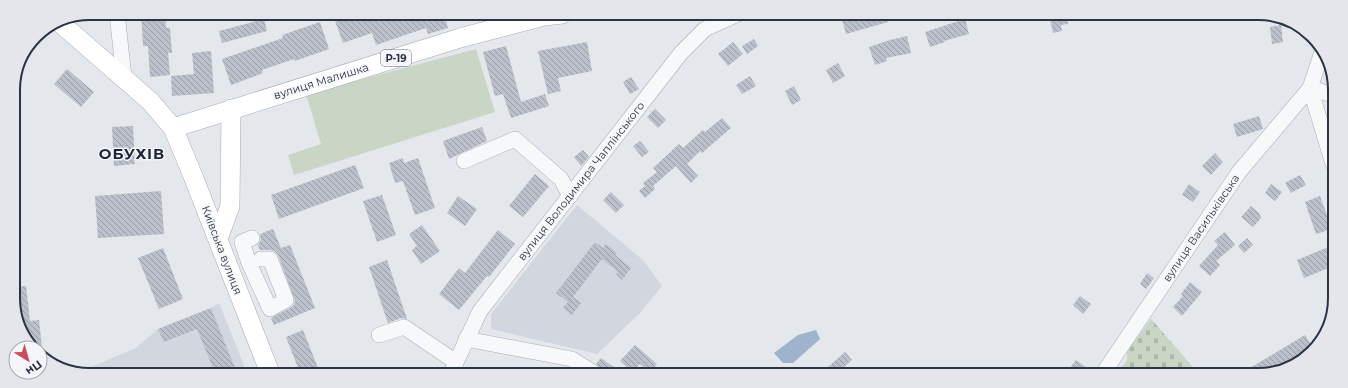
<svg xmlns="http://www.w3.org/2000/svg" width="1348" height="388" font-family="Montserrat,sans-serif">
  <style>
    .built { fill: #d2d6de }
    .green { fill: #c9d6c5 }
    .cemetery { fill: url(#cemetery-stones) }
    .water { fill: #9fb4cc }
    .building { fill: url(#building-back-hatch) }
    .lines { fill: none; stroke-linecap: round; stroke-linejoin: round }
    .minor-casing { stroke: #a9aeb7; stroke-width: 16 }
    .major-casing { stroke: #a3abb8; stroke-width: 20 }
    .minor { stroke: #f7f8fa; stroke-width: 15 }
    .major { stroke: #fff; stroke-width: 19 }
    .labels { text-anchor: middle; stroke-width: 3; stroke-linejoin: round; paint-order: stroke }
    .shield { fill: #f4f6f9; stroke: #676e7b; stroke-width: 1 }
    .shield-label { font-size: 10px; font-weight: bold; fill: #2b3445 }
    .street-label { font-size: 11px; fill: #2b3445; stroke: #f4f6f9 }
    .district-label { font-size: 15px; font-weight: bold; letter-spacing: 1px; fill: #1d2536; stroke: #f4f6f9 }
    .rim { fill: none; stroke: #2b3445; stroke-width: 2 }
  </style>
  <defs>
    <pattern id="cemetery-stones" width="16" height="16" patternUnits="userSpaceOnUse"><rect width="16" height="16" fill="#c9d6c5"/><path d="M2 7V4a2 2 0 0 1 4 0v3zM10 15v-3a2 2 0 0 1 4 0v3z" fill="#adb8ab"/></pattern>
    <pattern id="building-back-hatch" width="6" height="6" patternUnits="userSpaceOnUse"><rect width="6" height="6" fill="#bbc0ca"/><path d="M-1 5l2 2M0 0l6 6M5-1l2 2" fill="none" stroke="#989da6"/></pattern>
  </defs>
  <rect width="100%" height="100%" fill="#e4e7ec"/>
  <g class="built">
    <polygon points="577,205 643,260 662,286 641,312 597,354 491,329 491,314"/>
    <polygon points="219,303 247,373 79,372 136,348 158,329 211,308"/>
  </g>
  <polygon class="green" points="476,49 495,112 294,175 288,155 321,144 306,94"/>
  <polygon class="cemetery" points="1151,319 1200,375 1116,375 1127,360 1127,351"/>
  <polygon class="water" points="816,330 820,339 793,363 783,363 774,353 798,335"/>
  <g class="building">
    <polygon points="141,13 165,13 166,28 170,28 172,53 168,53 170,75 150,77 148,46 143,46"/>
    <polygon points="348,14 374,14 374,16 381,14 444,14 448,28 428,34 426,28 376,45 372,33 343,43 334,18"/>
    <polygon points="845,15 853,15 854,18 864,15 886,15 888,22 846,34 841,16"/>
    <polygon points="1049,15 1067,15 1068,24 1061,25 1062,31 1053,33"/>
    <polygon points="264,19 267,31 222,43 219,31"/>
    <polygon points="965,19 969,34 944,41 945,42 930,47 925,32"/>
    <polygon points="320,22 329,49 295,61 294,59 262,70 263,73 231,85 222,59 283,38 282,35"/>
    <polygon points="1281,25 1283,42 1272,44 1270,27"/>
    <polygon points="907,36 911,53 886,58 887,61 875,65 869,47 890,40"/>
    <polygon points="754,39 758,46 747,54 742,46"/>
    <polygon points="587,42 592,71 558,78 561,91 548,94 538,51"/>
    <polygon points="733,42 743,54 728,66 718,54"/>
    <polygon points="506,46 521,102 545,94 549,106 511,118 503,94 495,96 483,52"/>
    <polygon points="211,51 214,93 172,96 171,76 194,74 192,53"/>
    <polygon points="838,63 845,76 833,83 826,70"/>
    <polygon points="67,69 94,92 81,107 54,84"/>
    <polygon points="750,76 756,86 742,94 736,85"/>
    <polygon points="631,77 639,89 630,94 623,82"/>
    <polygon points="794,86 801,100 792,105 785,91"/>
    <polygon points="655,109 666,120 658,128 647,117"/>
    <polygon points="1259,116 1263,129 1237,137 1233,124"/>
    <polygon points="722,118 731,128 702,153 700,151 687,164 698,176 691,183 676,166 653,186 655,189 645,198 639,191 645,186 643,183 657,172 653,168 679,144 683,148 703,130 705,132"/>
    <polygon points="133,126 135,164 114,166 112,127"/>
    <polygon points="482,127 487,141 449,159 443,141"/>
    <polygon points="640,141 649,152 642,157 633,146"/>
    <polygon points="583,150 589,157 581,166 574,157"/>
    <polygon points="1215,153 1223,162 1211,175 1202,166"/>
    <polygon points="403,158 404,163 418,158 435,208 415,215 403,181 395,183 389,163"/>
    <polygon points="355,165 364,188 279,219 271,195"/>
    <polygon points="535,174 549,186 523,217 509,206"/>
    <polygon points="1300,175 1306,185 1291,193 1285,183"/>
    <polygon points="1189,184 1200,192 1193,202 1182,195"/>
    <polygon points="1271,184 1282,192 1275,201 1265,193"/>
    <polygon points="161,191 164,234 98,238 95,196"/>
    <polygon points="611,192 624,205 616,213 603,200"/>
    <polygon points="382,195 396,235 377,242 363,201"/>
    <polygon points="458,196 477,209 465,226 447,213"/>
    <polygon points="1320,196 1332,229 1316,234 1305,202"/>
    <polygon points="1251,206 1259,213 1261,218 1253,227 1241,217"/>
    <polygon points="422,225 440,251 421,264 412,250 417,246 409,234"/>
    <polygon points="273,229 281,248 290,245 315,308 274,325 271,318 290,308 294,305 295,301 278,255 275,251 270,250 260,250 258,245 261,240 260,234"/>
    <polygon points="498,230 515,244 489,277 487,276 459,310 439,294 459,268 465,273"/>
    <polygon points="1225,232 1235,245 1216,261 1220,265 1210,276 1199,266 1218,245 1214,241"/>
    <polygon points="1247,238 1253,245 1244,253 1238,246"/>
    <polygon points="595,242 603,248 606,244 617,253 615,255 631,268 622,280 616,274 618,272 602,259 573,297 581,303 572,315 563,308 568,302 556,293"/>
    <polygon points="1333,245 1333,266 1304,278 1297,260"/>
    <polygon points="163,248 183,299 159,309 138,258"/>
    <polygon points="387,260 407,319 401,318 388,323 369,267"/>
    <polygon points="1147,273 1154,278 1146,289 1140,284"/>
    <polygon points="1190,282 1202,292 1182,316 1173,307 1183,296 1181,294"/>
    <polygon points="26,286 30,321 39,320 42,348 32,348 14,313 14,287"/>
    <polygon points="1080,296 1091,304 1083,314 1073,305"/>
    <polygon points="211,308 237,373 215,373 197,329 164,342 158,329"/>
    <polygon points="303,330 320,373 300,373 286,337"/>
    <polygon points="1305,335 1313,348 1308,354 1292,364 1263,375 1238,375"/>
    <polygon points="635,345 657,364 650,373 640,364 632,372 620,361"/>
    <polygon points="845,352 852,360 836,374 820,374"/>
    <polygon points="601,358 615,368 611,374 607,374 596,364"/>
    <polygon points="1076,360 1087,368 1082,374 1065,374"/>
  </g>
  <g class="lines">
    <defs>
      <g id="minor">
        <polyline points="117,13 124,78"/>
        <polyline points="1310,88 1333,164"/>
        <polyline points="1310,88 1333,95"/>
        <polyline points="464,161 515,139 561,179 570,196"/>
        <polyline points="252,238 242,242 249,263 270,309 286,300 270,259 261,259"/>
        <polyline points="379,335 404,327 456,362"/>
        <polyline points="466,339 572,359 594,373"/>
        <polyline points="451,373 480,311 681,53 705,29 738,14"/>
        <polyline points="1102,375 1239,172 1310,88 1322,52"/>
      </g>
      <g id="major">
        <polyline points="58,21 150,101 173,128 193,176 270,373"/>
        <polyline points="173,128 460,38 544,16 562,14"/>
        <polyline points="218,239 230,206 231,109"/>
      </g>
    </defs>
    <use href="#minor" class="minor-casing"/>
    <use href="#major" class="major-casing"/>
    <use href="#minor" class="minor"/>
    <use href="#major" class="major"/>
  </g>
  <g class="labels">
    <rect class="shield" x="381" y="50" width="30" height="16" rx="3"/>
    <g class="shield-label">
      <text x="396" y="62">Р-19</text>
    </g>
    <g class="street-label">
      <text transform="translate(321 81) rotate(-17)" y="4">вулиця Малишка</text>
      <text transform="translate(581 181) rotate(-52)" y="4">вулиця Володимира Чаплінського</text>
      <text transform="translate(1201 228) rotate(-56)" y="4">вулиця Васильківська</text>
      <text transform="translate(222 250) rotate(69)" y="4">Київська вулиця</text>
    </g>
    <g class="district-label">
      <text x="132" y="159">ОБУХІВ</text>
    </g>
  </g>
  <path d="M0 0H1348V388H0ZM90 20H1258A70 70 0 0 1 1328 90V298A70 70 0 0 1 1258 368H90A70 70 0 0 1 20 298V90A70 70 0 0 1 90 20Z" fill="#e4e6eb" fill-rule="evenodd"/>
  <path class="rim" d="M90 20H1258A70 70 0 0 1 1328 90V298A70 70 0 0 1 1258 368H90A70 70 0 0 1 20 298V90A70 70 0 0 1 90 20Z"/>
  <g transform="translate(28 360) rotate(143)"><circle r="19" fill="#f4f6f9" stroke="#a4a8b1"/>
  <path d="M0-3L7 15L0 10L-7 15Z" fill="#d1495b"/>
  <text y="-6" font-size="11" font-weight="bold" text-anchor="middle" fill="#2b3445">Пн</text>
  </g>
</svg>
